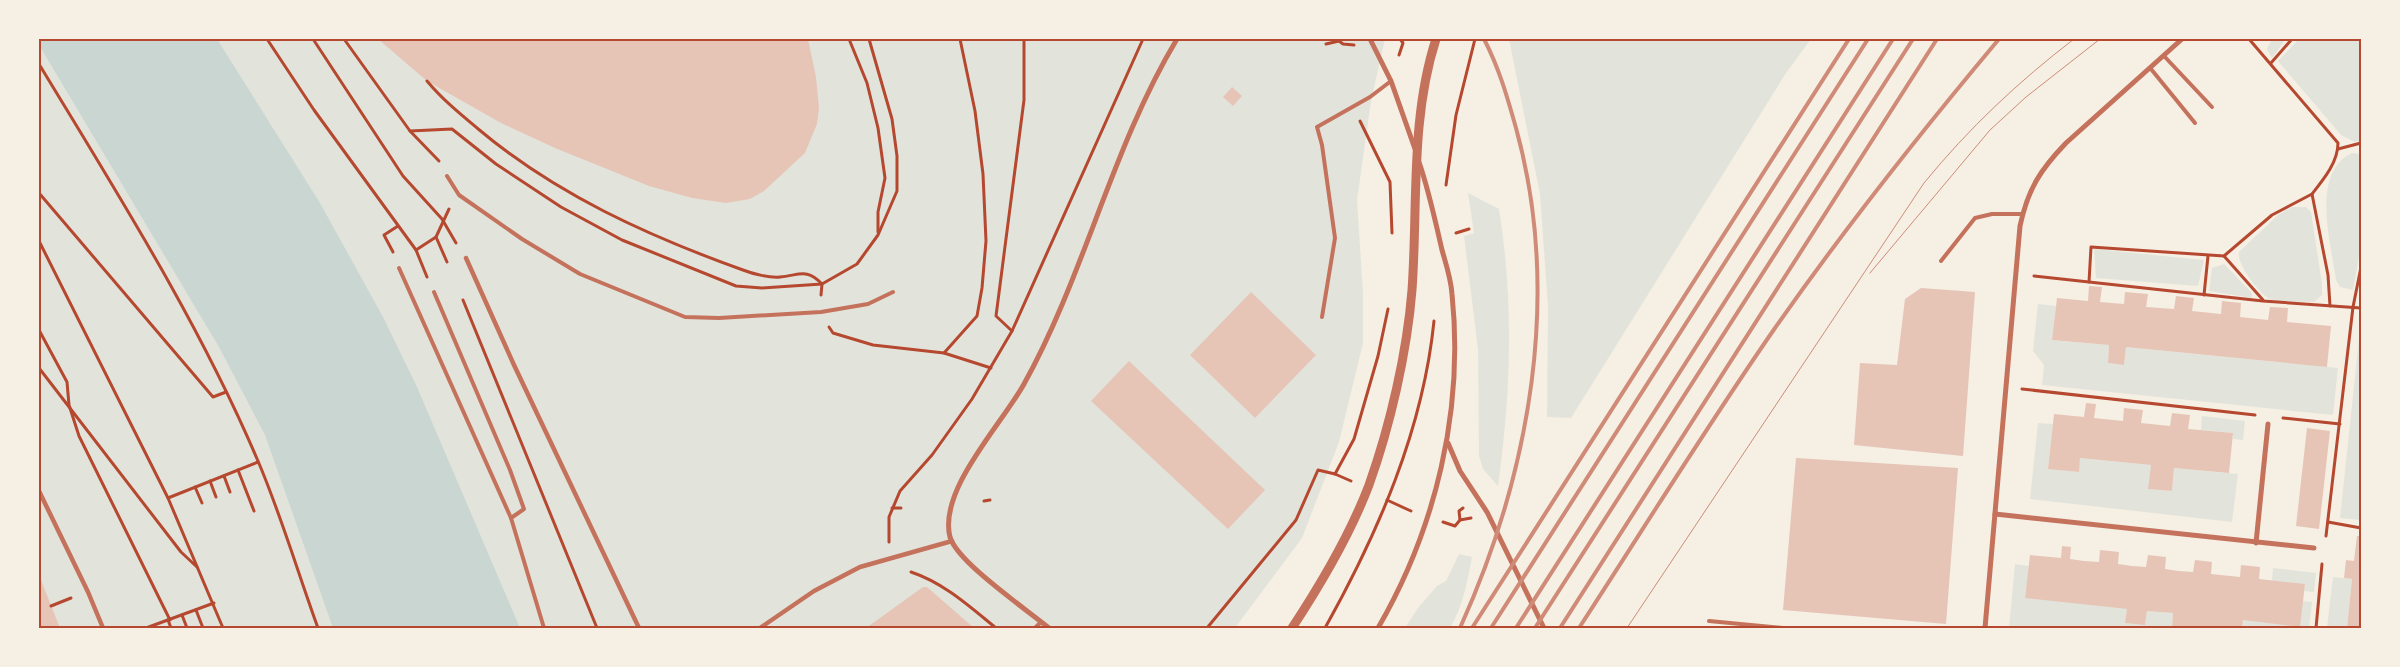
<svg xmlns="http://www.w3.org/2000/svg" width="2400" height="667" font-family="'Noto Sans',sans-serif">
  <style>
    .green { fill: #e2e4dc }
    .water { fill: #c9d6d2 }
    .building { fill: #e6c5b7 }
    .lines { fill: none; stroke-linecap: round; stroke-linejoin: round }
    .path { stroke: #b5482f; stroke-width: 3 }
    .service { stroke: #c5725c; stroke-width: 4 }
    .pedestrian { stroke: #c5725c; stroke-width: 4.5 }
    .minor { stroke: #c5725c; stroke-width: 5 }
    .tertiary { stroke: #c5725c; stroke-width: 9 }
    .tram { stroke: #cf8b77; stroke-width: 1 }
    .rail { stroke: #cf8b77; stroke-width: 4 }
    .neatline { fill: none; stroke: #b5482f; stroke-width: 2 }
  </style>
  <rect width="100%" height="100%" fill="#f6efe4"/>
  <g class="green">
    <polygon points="39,39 1385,39 1371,101 1357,200 1363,293 1363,343 1339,442 1302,538 1235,628 39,628"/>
    <polygon points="1509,39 1811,39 1786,73 1571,418 1547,417 1548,306 1540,194"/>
    <polygon points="2272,39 2286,39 2272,58 2267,49"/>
    <polygon points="2299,39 2361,39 2361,140 2355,142 2341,135 2278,61"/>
    <path d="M 2352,153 L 2361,154 L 2361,245 L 2353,290 L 2340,287 L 2336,280 C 2331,243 2310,173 2352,153 Z"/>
    <path d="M 1468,193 L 1499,209 C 1514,302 1511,393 1498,486 L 1483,469 L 1479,456 L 1478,349 L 1464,236 L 1474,233 Z"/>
    <path d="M 2292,207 L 2306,207 L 2311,212 L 2322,284 L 2322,295 L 2314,302 C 2302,301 2281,304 2270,299 C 2259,294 2236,263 2239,252 L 2279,214 Z"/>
    <polygon points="2094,249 2204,260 2198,286 2096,278"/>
    <polygon points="2224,264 2252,293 2252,298 2209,291 2212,268"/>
    <polygon points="2038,304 2056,306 2052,340 2109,345 2108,363 2124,365 2126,347 2338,368 2333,415 2042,385 2044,365 2033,351"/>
    <polygon points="2361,320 2361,520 2340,518"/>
    <polygon points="2202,416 2245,421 2243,440 2233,439 2233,433 2201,430"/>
    <polygon points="2038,423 2053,424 2048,468 2078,472 2080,458 2151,465 2149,489 2172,491 2174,468 2238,474 2232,522 2030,499"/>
    <path d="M 1459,554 L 1472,557 C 1467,583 1463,606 1450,628 L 1405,628 L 1418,608 L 1437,586 L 1446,581 Z"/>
    <polygon points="2015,564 2029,566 2025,597 2127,609 2126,623 2145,624 2147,611 2173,613 2172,628 2009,628"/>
    <polygon points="2273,568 2316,573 2314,592 2304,591 2305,585 2272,581"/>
    <polygon points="2333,577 2352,579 2347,628 2327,628"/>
    <polygon points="2303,601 2312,602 2309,628 2242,628 2243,620"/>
  </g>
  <polygon class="water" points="39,39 217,39 320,203 383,317 417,387 520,628 333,628 265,435 219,347 39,45"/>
  <g class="building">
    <polygon points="378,39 808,39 816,77 819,108 817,124 805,153 764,191 750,199 726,203 692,198 649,186 555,148 501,123 427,81"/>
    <polygon points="1232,87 1242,96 1233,106 1223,97"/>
    <polygon points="2089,286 2102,287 2100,302 2124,304 2125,292 2148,294 2146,307 2174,309 2176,296 2194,298 2192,311 2221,314 2222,301 2241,303 2240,317 2268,320 2270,307 2288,308 2287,322 2331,326 2327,367 2126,347 2124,365 2108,363 2109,345 2052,340 2057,298 2088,301"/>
    <polygon points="1921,288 1975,292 1963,456 1854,445 1860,363 1897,365 1905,299"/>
    <polygon points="1251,292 1316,355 1255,418 1190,355"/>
    <polygon points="1129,361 1265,490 1228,529 1091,401"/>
    <polygon points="2086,403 2096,404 2094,418 2123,421 2124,408 2143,410 2141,423 2170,426 2172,413 2190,415 2188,429 2233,433 2229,473 2174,468 2172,491 2148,489 2151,465 2080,458 2079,472 2048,469 2054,414 2084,417"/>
    <polygon points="2307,428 2330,431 2319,529 2296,526"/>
    <polygon points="1796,458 1958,468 1946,624 1783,610"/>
    <polygon points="2357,536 2361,536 2361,628 2347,628 2352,579 2344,578 2346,560 2354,561"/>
    <polygon points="2062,546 2071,547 2070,559 2084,561 2099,562 2100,550 2119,552 2118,564 2132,566 2146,567 2148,555 2166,557 2165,569 2178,571 2193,572 2195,560 2212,562 2211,574 2240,577 2241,565 2260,567 2259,579 2305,584 2300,627 2243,620 2242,628 2172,628 2173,613 2147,611 2145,625 2125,623 2127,609 2025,598 2030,555 2061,558"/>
    <polygon points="39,575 60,628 39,628"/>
    <polygon points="923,587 927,587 974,628 866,628"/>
  </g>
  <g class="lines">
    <g class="path">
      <polyline points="267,39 314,110 416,250 436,237"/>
      <polyline points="313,39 403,176 442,219 456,243"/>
      <polyline points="344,39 410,131 452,129 496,164 561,207 622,240 736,286 762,288 822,284 857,264 878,235 897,191 897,156 892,119 869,39"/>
      <polyline points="849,39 867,83 878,128 885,178 878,212 878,232"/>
      <path d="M 2249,39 L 2338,143 C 2338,162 2324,179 2312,194 L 2328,275 L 2330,306"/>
      <polyline points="1326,44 1339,41 1343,44 1354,45"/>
      <polyline points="1399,55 1403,43 1400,39"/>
      <polyline points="2271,63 2292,39"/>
      <path d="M 39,64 C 117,193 199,322 258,461 C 281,515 298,573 318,628"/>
      <path d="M 427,81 C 442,99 459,113 477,128 C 555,194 648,236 743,270 C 753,274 770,278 780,277 C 800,275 807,268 822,284 L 821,295"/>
      <polyline points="1360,121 1390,182 1392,233"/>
      <polyline points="410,131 439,161"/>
      <polyline points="2338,149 2361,143"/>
      <polyline points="1446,185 1456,115 1475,39"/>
      <polyline points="39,193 213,397 226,392"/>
      <polyline points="1456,233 1469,229"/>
      <polyline points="39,241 168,498 223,628"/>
      <polyline points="416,250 427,277"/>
      <polyline points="393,252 384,235 398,226"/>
      <polyline points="2224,256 2263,300"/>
      <polyline points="447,262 436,237 449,209"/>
      <polyline points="2034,276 2263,301 2361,308"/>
      <polyline points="2089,282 2091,247 2224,256 2272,215 2312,194"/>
      <polyline points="2204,295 2208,256"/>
      <polyline points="463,300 597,628"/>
      <polyline points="829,327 833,333 873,345 944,353 991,368"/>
      <polyline points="39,330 67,382 69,405 79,436 170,620"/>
      <polyline points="1012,331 996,316 1024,100 1024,39"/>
      <polyline points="944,353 977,316 982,288 986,241 983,174 975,111 960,39"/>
      <polyline points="39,368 181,552 197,567"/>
      <polyline points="2022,389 2255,415"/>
      <polyline points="2283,418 2340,424"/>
      <polyline points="238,470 254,511"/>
      <polyline points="1335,474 1354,439 1378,356 1388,309"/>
      <polyline points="224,476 230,492"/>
      <polyline points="210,481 216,497"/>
      <polyline points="195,487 202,503"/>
      <polyline points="168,498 258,462"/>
      <polyline points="1387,500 1411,511"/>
      <polyline points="984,501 990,500"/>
      <polyline points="892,508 901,508"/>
      <polyline points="1460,520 1471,518"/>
      <polyline points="1443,522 1455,526 1460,520 1459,511 1463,508"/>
      <polyline points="2328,522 2361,528"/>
      <polyline points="2326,536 2353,307 2361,267"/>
      <polyline points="889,542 889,517 900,491 932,455 972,399 1012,331 1143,39"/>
      <path d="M 911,572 C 944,583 969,606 996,628"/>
      <polyline points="51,606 71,598"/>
      <polyline points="196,610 203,628"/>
      <polyline points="182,615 187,628"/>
      <polyline points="168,620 171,628"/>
      <polyline points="146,628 214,603"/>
      <polyline points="1207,628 1296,520 1318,470 1335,474 1351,481"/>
      <path d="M 1325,628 C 1378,533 1423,430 1434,321"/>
      <polyline points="2316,628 2322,564"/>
    </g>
    <g class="service">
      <polyline points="2164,56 2212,107"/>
      <polyline points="2151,69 2195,123"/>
      <polyline points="447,176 459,195 522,239 580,274 685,317 719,318 821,312 868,304 893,292"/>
      <polyline points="1941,261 1975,218 1992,214 2022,214"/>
      <polyline points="399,268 511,518 544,628"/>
      <polyline points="434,292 510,470 524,509 511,518"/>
      <polyline points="1322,317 1335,238 1322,145 1317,127 1370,97 1391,81"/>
      <polyline points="1709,621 1783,628"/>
      <polyline points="1035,628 1041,622"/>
    </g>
    <g class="pedestrian">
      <polyline points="466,258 514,365 639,628"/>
      <polyline points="39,491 88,592 103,628"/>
      <polyline points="760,628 814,591 860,567 952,541"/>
    </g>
    <g class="minor">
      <polyline points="1370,39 1391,81 1415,149"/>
      <polyline points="1448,443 1460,471 1487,512 1544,628"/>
      <polyline points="1995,514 2314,548"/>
      <polyline points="2256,543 2268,424"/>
      <path d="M 1049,628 C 1026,609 957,562 950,537 C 938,490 1002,424 1024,384 C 1085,274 1112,147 1177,39"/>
      <path d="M 1378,628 C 1436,528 1464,410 1452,294 C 1451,279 1446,264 1442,250 C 1435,220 1429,191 1419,162"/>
      <path d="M 1985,628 L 2020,226 C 2028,189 2040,170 2066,143 L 2182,39"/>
    </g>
    <path class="tertiary" d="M 1292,628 C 1321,584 1350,535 1369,485 C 1390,426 1407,353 1412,290 C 1418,207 1410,119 1436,39"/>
    <g class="tram">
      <polyline points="1870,273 1990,130 2026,97 2100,39"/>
      <path d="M 1627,628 L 1924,183 C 1969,128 2018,82 2074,39"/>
    </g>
    <g class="rail">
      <path d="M 1460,628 C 1530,473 1562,295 1516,128 C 1507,96 1499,68 1484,39"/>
      <polyline points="1472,628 1849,39"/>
      <polyline points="1491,628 1868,39"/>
      <polyline points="1516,628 1893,39"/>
      <polyline points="1535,628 1913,39"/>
      <polyline points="1560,628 1937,39"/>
      <path d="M 1579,628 C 1644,528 1707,426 1775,328 C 1845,228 1921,132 1999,39"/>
    </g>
  </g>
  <rect width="2400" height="667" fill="none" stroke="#f6efe4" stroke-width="80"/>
  <rect x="40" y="40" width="2320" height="587" class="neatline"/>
</svg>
